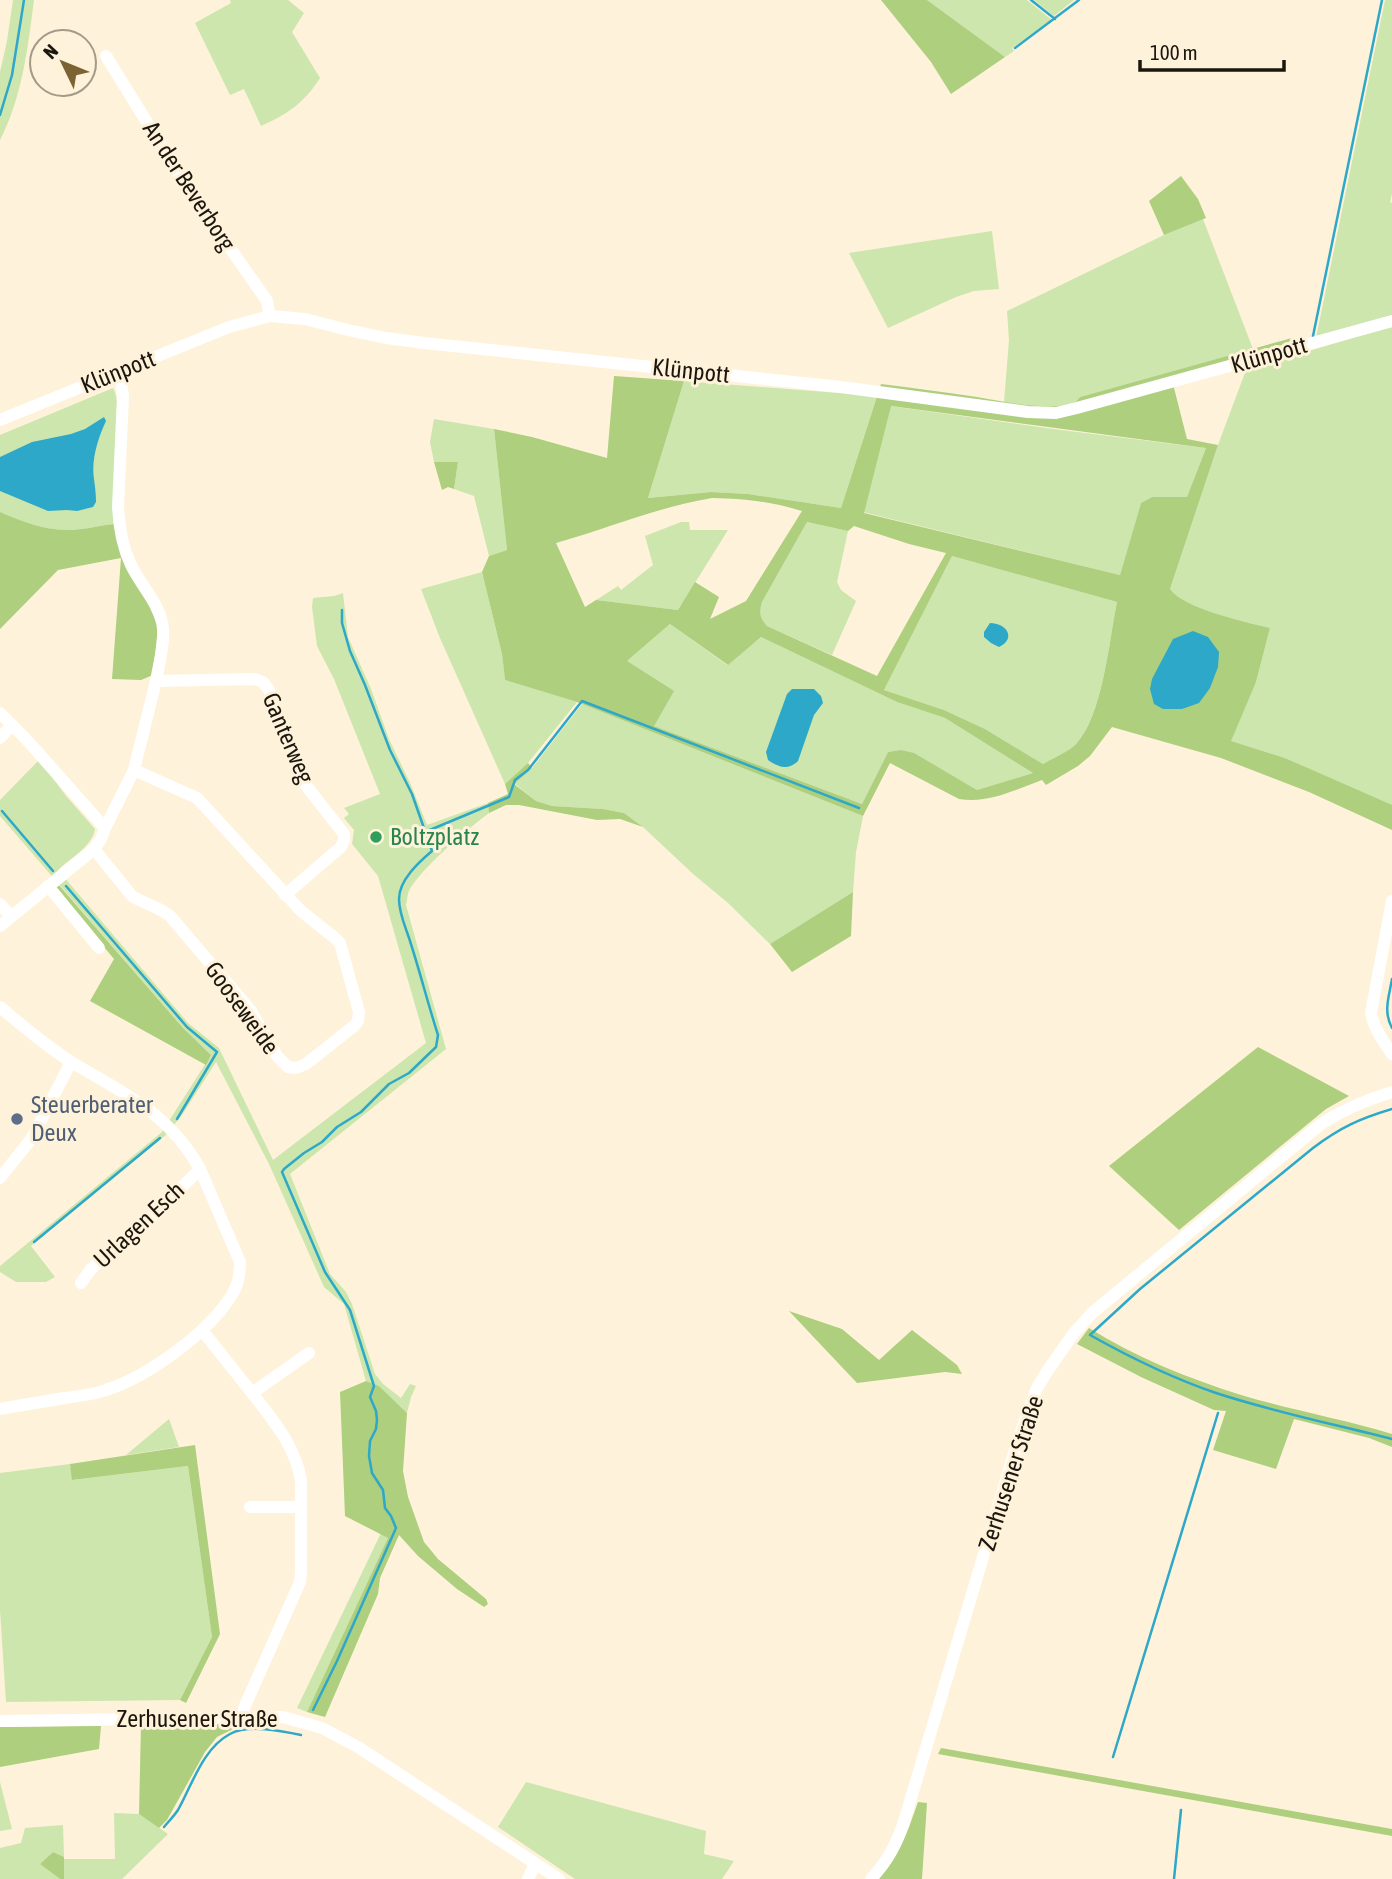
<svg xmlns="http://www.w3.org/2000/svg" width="1392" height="1879" font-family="'Asap Condensed',sans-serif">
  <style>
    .green { fill: #cce6ad }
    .forest { fill: #adcf7e; fill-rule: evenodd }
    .water { fill: #2da8c9 }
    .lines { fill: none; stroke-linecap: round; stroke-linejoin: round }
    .stream { stroke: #2da8c9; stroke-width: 2.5 }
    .minor { stroke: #fff; stroke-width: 12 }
    .leisure-dot { fill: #2e9e5b; stroke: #fff2da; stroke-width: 2.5 }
    .service-dot { fill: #5c6f8a; stroke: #fff2da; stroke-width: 2.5 }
    .labels { text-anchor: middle; stroke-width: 6; stroke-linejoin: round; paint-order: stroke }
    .street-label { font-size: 24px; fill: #1b160e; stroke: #fff2da }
    .leisure-label { font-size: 24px; fill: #27864d; stroke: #fff2da; text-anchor: start }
    .service-label { font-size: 24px; fill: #4e5e75; stroke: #fff2da; text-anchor: start }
  </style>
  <rect width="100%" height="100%" fill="#fff2da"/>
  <g class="green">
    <path d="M 13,0 L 34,0 C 28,47 22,98 0,140 L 0,72 L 7,41 Z"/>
    <path d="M 230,0 L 288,0 L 304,13 L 292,32 L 320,78 C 304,103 288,114 261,126 L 244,89 L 230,95 L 195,23 L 231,3 Z"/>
    <polygon points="927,0 1027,0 1052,20 1012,48 1014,51 1005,57"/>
    <polygon points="1034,0 1074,0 1054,16"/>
    <polygon points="1385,0 1392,0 1392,194 1390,202 1392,203 1392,315 1316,338"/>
    <path d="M 1203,219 L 1253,349 L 1080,397 L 1074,404 C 1050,408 1028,408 1004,402 L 1009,340 L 1007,311 L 1164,235 Z"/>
    <polygon points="992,231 999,289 974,291 956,297 888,328 849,253"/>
    <path d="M 1392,326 L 1392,805 L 1391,806 L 1285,758 L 1230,741 L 1256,682 L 1270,628 C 1246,622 1183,609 1170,589 L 1218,445 L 1246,370 Z"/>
    <polygon points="684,381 877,396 841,508 748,494 711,492 648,498"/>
    <path d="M 113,388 C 125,409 115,496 114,524 C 102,525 92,528 81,529 C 51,533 26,523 0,512 L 0,435 Z"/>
    <polygon points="890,406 1061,430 1206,448 1187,497 1152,497 1141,503 1120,575 863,512"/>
    <polygon points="434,419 494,429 507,550 489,556 474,496 454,489 458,462 434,462 430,442"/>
    <polygon points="681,522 689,522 690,530 728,530 678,610 596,600 618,586 621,590 653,565 645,536"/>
    <path d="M 807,522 L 848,531 L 837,582 L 841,590 L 856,601 L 832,655 L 767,626 C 759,617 758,612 762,602 Z"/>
    <path d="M 952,556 L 1117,602 C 1109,642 1103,714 1076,744 C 1068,752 1053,758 1043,764 L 985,729 L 944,710 L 884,690 Z"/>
    <polygon points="482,572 502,654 505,680 577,702 528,763 505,784 440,638 421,589"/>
    <path d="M 343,593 L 348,637 L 371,689 L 389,739 L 411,785 L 427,825 L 488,803 L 489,813 C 470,827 414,874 408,894 C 407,897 407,902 406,905 L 446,1049 L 290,1174 L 330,1274 L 346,1292 L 352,1304 L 375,1374 L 383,1384 L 401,1398 L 410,1384 L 416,1386 L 411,1397 L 407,1413 L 379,1386 L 366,1381 L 344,1304 L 324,1287 L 269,1164 L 216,1062 L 182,1115 L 166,1135 L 31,1246 L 55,1277 L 46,1282 L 16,1282 L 0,1272 L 0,1266 L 162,1132 L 211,1055 L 183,1028 L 0,816 L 0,800 L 39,760 L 67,797 L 95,829 C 92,847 70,858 58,870 L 188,1023 L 219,1048 L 273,1160 L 426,1043 L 378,876 L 352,844 L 354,830 L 344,818 L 349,814 L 344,808 L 380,794 L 334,679 L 317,646 L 312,607 L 313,598 L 334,596 Z"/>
    <polygon points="670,624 727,665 761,637 897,702 945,718 1033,773 977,790 915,754 901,750 888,752 862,804 654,726 627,661"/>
    <polygon points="582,704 863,816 856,852 853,892 770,944 728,903 692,873 643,827 624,813 603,809 552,806 536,801 514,783 532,768"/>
    <polygon points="169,1419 179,1447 126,1455"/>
    <polygon points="70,1464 73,1480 188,1466 212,1637 180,1700 6,1702 0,1610 0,1473"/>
    <polygon points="381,1533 388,1538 307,1712 297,1708"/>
    <polygon points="0,1782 12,1829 0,1831"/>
    <polygon points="526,1782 706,1831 704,1854 734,1861 722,1879 575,1879 498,1827"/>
    <polygon points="114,1813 139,1814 168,1834 122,1879 64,1879 64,1859 115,1859"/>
    <polygon points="63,1825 64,1857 53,1852 40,1864 60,1879 0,1879 0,1848 21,1843 25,1828"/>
  </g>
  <g class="forest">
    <polygon points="881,0 927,0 1005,57 951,94 931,62"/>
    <polygon points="1181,176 1198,199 1206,218 1164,235 1149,201"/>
    <path d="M 1292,338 L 1270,363 L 1246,370 L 1245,367 L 1173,384 L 1187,439 L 1218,445 L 1170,589 C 1184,609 1246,622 1270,628 L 1256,682 L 1231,741 L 1285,758 L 1392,805 L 1392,830 L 1309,792 L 1221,758 L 1112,727 L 1090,756 L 1078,766 L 1046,785 L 1042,780 C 1015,790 988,804 959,799 L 890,763 L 863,816 L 577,702 L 505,680 L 502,654 L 482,572 L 489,556 L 507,550 L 494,429 L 532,437 L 607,458 L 614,376 L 684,381 L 648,498 L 711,492 L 748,494 L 841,508 L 881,384 C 913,388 945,392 977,397 C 1013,403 1037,410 1074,404 L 1080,397 ZM 891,406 L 1206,448 L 1187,497 L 1152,497 L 1141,503 L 1120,575 L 864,513 ZM 712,498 C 746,499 768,501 802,511 L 746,601 L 710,619 L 719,597 L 695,582 L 678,610 L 596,600 L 585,607 L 556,543 C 609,528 658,507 712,498 ZM 807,522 L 848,531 L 854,526 L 909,544 L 946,553 L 877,676 L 767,626 C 759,617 759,612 762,602 ZM 952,556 L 1117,602 C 1109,641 1103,715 1076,744 C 1068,752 1053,758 1043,764 L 985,729 L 944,710 L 884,690 ZM 670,624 L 728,665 L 761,637 L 897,702 L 945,718 L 1033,773 L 977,790 L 914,753 L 901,750 L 888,752 L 862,804 L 654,726 L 674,691 L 627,661 Z"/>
    <polygon points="434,462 458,462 454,489 448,487 442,490"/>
    <path d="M 0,512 C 26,523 51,533 81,529 C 92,528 102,525 114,524 L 158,626 L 153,675 L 141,680 L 112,679 L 121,558 L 58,570 L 0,629 Z"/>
    <polygon points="528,763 532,768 514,784 536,801 552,806 603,809 624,813 643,827 620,819 597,820 519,805 506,805 489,813 488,803 508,794 505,784"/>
    <polygon points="58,884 183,1028 211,1055 206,1065 90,1001 114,959 55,888"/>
    <polygon points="853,892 851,936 792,972 770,944"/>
    <polygon points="1258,1047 1349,1096 1326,1109 1179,1230 1109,1166"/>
    <polygon points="789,1311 842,1329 879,1360 912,1330 957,1365 962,1374 945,1372 857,1383"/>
    <path d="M 1089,1328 C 1135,1357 1190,1379 1241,1395 C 1291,1410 1342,1419 1392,1434 L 1392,1447 L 1369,1438 L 1294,1419 L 1276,1469 L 1213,1450 L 1226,1411 L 1214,1410 L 1141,1377 L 1077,1344 Z"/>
    <polygon points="366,1381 379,1386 407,1413 403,1471 408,1497 424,1542 438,1559 486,1599 488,1604 484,1607 457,1589 418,1556 399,1535 380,1578 378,1594 325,1717 307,1712 388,1538 345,1516 340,1392"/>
    <polygon points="195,1445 220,1634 186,1703 180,1700 212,1637 188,1466 72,1480 70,1464"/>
    <polygon points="236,1722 233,1729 217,1737 205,1752 167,1820 159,1828 139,1814 141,1724"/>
    <polygon points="101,1726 99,1749 0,1767 0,1727"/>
    <polygon points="941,1748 1392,1829 1392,1836 938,1754"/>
    <path d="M 918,1802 L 927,1803 L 922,1879 L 878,1879 C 900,1857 908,1830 918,1802 Z"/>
    <polygon points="53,1852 64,1857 64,1879 60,1879 40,1864"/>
  </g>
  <g class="water">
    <path d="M 104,417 L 106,421 C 98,438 91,460 94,479 C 95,487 96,494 96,502 L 93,507 L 77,511 L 67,510 L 48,511 L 0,491 L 0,457 L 32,442 L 71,434 L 85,429 Z"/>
    <path d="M 990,623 C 1006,623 1017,638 999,647 L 991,643 L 984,637 L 984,632 Z"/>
    <polygon points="1193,631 1208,637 1219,652 1218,667 1210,688 1199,703 1182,709 1163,709 1154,704 1150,689 1152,679 1173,639"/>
    <path d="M 792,689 L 814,689 L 821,696 L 823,703 L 814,715 L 798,761 C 788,771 778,767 768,760 L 766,752 L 787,694 Z"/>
  </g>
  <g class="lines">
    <g class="stream">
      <polyline points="1031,0 1055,19"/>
      <polyline points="1015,48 1079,0"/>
      <polyline points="0,115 12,75 24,0"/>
      <polyline points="1313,336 1382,0"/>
      <polyline points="2,811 53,871"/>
      <polyline points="425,832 509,797 515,780 528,770 582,701 859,808"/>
      <polyline points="66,886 187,1027 217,1052 177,1119"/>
      <path d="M 1392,979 C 1389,997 1383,1011 1392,1028"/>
      <path d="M 1392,1109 C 1359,1119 1341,1127 1313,1148 L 1140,1289 L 1090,1335 C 1131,1358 1172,1378 1216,1393 C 1274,1412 1333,1424 1392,1439"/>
      <polyline points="34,1242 160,1138"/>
      <path d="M 313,1710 L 337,1661 L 396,1528 L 391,1516 L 385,1508 L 383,1490 L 372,1473 L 369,1456 L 370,1441 L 376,1429 L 377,1420 L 376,1411 L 370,1397 L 374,1386 L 350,1310 L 325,1272 L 282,1172 L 284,1169 L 304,1153 L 322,1142 L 337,1127 L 361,1112 L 389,1084 L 409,1073 L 436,1047 L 438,1035 C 428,1004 420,972 410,941 C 406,928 399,914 399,899 C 399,880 419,862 432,851 L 412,794 L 390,750 L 365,685 L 350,651 L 342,623 L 342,610"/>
      <polyline points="1113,1757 1218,1413"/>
      <path d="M 164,1827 C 169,1821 174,1816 178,1810 C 192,1785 203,1748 230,1734 C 248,1724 282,1731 301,1735"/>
      <polyline points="1174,1879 1181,1810"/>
    </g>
    <g class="minor">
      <polyline points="106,56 182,179 267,301 270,316"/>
      <path d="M 116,373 L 121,382 L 123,396 L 118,507 C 119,527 122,546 131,565 C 140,584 157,601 162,622 C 166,640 159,663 156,681"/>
      <polyline points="0,420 229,327 270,316 305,319 348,330 386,338 424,343 841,387 1028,412 1056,413 1077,408 1392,321"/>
      <polyline points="0,713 26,739 105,828 101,839 94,849 0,926"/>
      <polyline points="0,738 12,725"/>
      <polyline points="105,828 134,770 156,681 255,679 263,682 269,690 304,783 344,834 344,840 341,847 285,895"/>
      <path d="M 94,849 L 132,896 C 144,904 158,906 170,916 L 251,1011 L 277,1056 L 288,1067 L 296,1068 L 306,1064 L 354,1026 L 358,1021 L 359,1012 L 340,943 L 335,938 L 301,911 L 197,798 L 134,770"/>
      <polyline points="48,886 99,948"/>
      <path d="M 1392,901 L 1371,1013 C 1374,1029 1383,1041 1392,1054"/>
      <polyline points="0,904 11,916"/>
      <path d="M 0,1007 C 23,1026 47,1047 73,1063 C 125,1094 169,1113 200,1169 L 240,1262 C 240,1273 239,1283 233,1293 C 210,1332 149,1376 106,1390 C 93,1395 78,1396 64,1398 C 43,1402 21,1405 0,1409"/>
      <polyline points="0,1178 32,1138 71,1062"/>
      <polyline points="81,1283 91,1269 140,1229 200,1169"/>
      <polyline points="202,1330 252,1393 309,1353"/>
      <polyline points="250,1507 300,1507"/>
      <path d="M 243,1717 L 244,1708 L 300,1582 L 301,1571 L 301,1481 C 296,1447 273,1420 252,1393"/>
      <polyline points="0,1721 283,1717 322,1728 358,1747 559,1879"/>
      <polyline points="528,1879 535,1864"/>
      <path d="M 871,1879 C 887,1862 895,1846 903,1825 L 1018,1440 L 1037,1388 L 1048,1370 L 1074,1333 L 1092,1313 L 1321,1124 C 1344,1109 1366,1100 1392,1092"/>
    </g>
  </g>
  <circle class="leisure-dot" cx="376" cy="837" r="7"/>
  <circle class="service-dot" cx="17" cy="1119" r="7"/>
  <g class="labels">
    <g class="street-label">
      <text transform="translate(189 186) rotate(57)" y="8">An der Beverborg</text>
      <text transform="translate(1269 355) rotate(-16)" y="8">Klünpott</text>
      <text transform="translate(691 371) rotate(6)" y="8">Klünpott</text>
      <text transform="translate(118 372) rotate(-22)" y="8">Klünpott</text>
      <text transform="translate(288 738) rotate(67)" y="8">Ganterweg</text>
      <text transform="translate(242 1008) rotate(54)" y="8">Gooseweide</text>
      <text transform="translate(139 1225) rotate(-43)" y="8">Urlagen Esch</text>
      <text transform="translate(1011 1473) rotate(-72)" y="8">Zerhusener Straße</text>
      <text x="197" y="1727">Zerhusener Straße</text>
    </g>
    <g class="leisure-label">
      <text x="390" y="845">Boltzplatz</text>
    </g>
    <g class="service-label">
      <text x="31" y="1113">Steuerberater<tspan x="31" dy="28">Deux</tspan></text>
    </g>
  </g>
  <g transform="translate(63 63) rotate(313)"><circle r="33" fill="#fff2da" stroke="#a49a88" stroke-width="2"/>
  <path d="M0-5L12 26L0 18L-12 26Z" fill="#7c6334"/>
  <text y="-10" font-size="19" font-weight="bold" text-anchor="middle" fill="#1b160e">N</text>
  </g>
  <path d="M1140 60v10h144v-10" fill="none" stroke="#1b160e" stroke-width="3.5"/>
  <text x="1150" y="60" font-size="21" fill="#1b160e" stroke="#fff2da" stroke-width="5" paint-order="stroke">100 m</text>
</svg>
